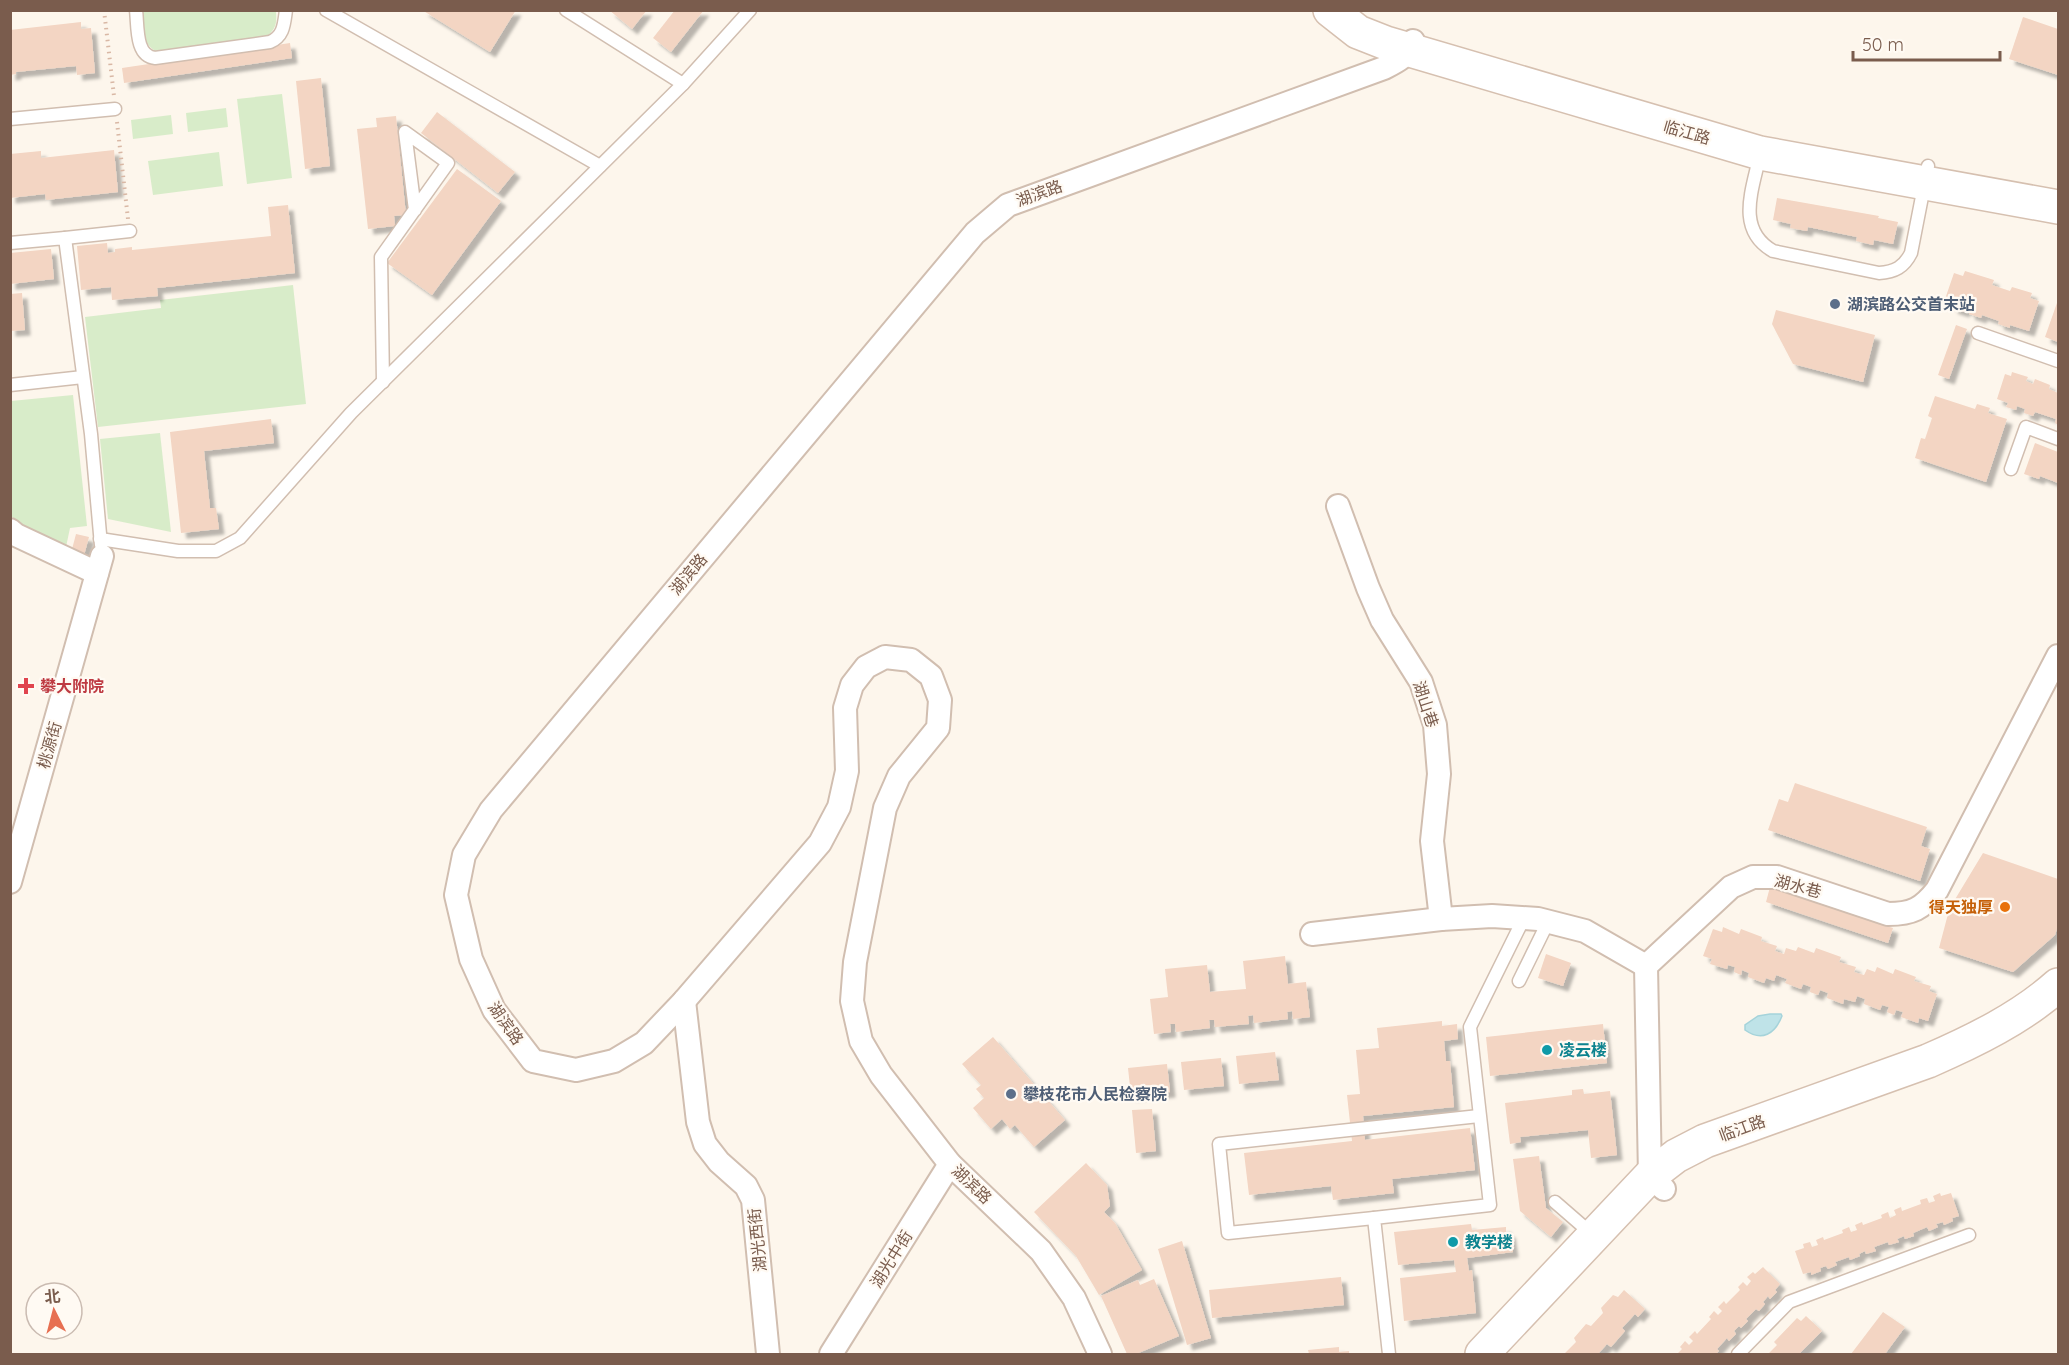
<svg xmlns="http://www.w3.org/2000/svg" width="2069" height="1365" font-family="Quicksand,'Noto Sans SC',sans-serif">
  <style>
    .green { fill: #d8ecc9 }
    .water { fill: #bfe3e8; stroke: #a5d3da; stroke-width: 1.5 }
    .building { fill: #f3d5c3; filter: url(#shadow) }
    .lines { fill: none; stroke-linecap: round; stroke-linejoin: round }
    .service-casing { stroke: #d1beb0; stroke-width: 15 }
    .minor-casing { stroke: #d1beb0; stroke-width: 26 }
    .secondary-casing { stroke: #d6c0b0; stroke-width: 36 }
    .path { stroke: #d9b8a5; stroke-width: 4; stroke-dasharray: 1.5 4.5; stroke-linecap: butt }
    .service { stroke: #fff; stroke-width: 12 }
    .minor { stroke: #fff; stroke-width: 22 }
    .secondary { stroke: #fff; stroke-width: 33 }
    .service-dot { fill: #5c6f8a; stroke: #fffaf3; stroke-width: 2 }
    .health-dot { fill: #e0444e; stroke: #fffaf3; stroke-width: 2 }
    .food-dot { fill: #e8710a; stroke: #fffaf3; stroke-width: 2 }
    .culture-dot { fill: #0f9aa8; stroke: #fffaf3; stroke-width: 2 }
    .labels { text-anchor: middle; stroke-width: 4.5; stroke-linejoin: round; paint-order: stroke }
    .street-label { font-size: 16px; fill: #7a5c4d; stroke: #fffaf3 }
    .service-label { font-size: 16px; font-weight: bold; fill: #4e5e75; stroke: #fffaf3; text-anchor: start }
    .health-label { font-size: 16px; font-weight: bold; fill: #be3a42; stroke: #fffaf3; text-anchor: start }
    .food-label { font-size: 16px; font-weight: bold; fill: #c56008; stroke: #fffaf3; text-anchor: end }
    .culture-label { font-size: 16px; font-weight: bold; fill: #0d838f; stroke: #fffaf3; text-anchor: start }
  </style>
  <defs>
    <filter id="shadow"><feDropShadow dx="5.5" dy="5.5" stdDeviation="1.5" flood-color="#0004"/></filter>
  </defs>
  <rect width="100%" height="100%" fill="#fdf6ec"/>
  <g class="green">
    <path d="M 142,11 L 276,11 C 277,24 276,29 265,38 L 158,52 C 141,45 144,27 142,11 Z"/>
    <polygon points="282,94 292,178 247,184 237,99"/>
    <polygon points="226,108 228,127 188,132 186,113"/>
    <polygon points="171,115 173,134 133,139 131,120"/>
    <polygon points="219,152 223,186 153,195 148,161"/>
    <polygon points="293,285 306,404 98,427 85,317 161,308 160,300"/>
    <polygon points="73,395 87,526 70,528 66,547 25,528 11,516 11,401"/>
    <polygon points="160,433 171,532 108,519 100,439"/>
  </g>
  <path class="water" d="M 1770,1014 L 1781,1014 L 1782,1016 C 1775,1034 1762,1042 1745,1030 L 1745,1025 L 1758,1016 Z"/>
  <g class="building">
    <polygon points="422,10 516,10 490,52"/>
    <polygon points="609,10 647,10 632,29"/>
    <polygon points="675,10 704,10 671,52 653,38"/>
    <polygon points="2023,17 2058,29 2058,75 2009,59"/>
    <polygon points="81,22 81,29 91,28 95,73 77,75 76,66 16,72 16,74 10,75 10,30"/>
    <polygon points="290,43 292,58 124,83 122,68"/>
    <polygon points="321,78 330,166 305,169 296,81"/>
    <polygon points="437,112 515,172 498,193 421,133"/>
    <polygon points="396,116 406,215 394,216 395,226 368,229 357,129 377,127 376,118"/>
    <polygon points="114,150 118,192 46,200 45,194 10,198 10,154 41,151 41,158"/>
    <polygon points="457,169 501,201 432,295 387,263"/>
    <polygon points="1777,198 1879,216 1878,218 1898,222 1893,244 1874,240 1873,245 1856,241 1857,237 1808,227 1807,231 1790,228 1791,224 1773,220"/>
    <polygon points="288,205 295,273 157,288 158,296 112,300 111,287 81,290 77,246 107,243 108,253 115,252 115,249 132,247 132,250 271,236 268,207"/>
    <polygon points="51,249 54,279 10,284 10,253"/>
    <polygon points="1965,271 1994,280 1992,285 2010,291 2012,287 2032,293 2030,298 2039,301 2029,331 2010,325 2010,328 1998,324 1999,321 1982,315 1981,318 1969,314 1970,311 1965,309 1964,312 1952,308 1953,305 1944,302 1954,273 1963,276"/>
    <polygon points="22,293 25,330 10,331 10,294"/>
    <polygon points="2058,300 2058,342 2045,337"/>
    <polygon points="1776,310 1875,335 1863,382 1793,364 1772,324"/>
    <polygon points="1956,325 1967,329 1949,379 1938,375"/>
    <polygon points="2012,372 2028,377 2026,381 2033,384 2035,379 2050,385 2049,389 2058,393 2058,425 2055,423 2056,419 2035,412 2033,416 2024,413 2025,409 2017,406 2016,410 2006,407 2008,403 1997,399 2005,374 2011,376"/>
    <polygon points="1935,396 1975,409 1977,404 1990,408 1988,413 2007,419 1986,482 1915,458 1921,438 1925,439 1932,418 1928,416"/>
    <polygon points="271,419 274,443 204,451 210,508 216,508 219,529 181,533 170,432"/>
    <polygon points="2035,443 2058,452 2058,483 2040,476 2039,479 2024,474"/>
    <polygon points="76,534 89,537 84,555 71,553"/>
    <polygon points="1795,783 1927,827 1921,846 1930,849 1920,881 1768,830 1779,799 1788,802"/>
    <polygon points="1983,853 2058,879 2058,925 2055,935 2013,972 1939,948 1948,914 1950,914 1954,901"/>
    <polygon points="1770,887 1893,928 1888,943 1766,902"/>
    <polygon points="1723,927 1739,934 1741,929 1762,937 1761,941 1777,946 1775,951 1784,954 1786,948 1796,951 1798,947 1814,953 1816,948 1841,957 1839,962 1856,967 1854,972 1864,975 1867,969 1875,972 1877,967 1893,974 1895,969 1916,977 1914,981 1931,986 1929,991 1937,994 1928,1021 1919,1018 1918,1023 1901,1017 1903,1012 1896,1010 1894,1015 1887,1012 1889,1007 1882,1005 1880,1010 1864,1004 1865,999 1857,996 1855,1002 1844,999 1843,1004 1827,998 1828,993 1820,990 1818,995 1810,992 1811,987 1803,984 1801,989 1785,983 1787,979 1776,975 1774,981 1766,978 1764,983 1748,977 1749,973 1742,970 1741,975 1734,972 1735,967 1728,965 1727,969 1710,964 1712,959 1703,956 1713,929 1722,932"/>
    <polygon points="1546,954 1571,963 1563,986 1538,978"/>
    <polygon points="1285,956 1288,984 1306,982 1310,1017 1293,1019 1292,1011 1287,1012 1288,1019 1254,1023 1253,1015 1248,1016 1249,1024 1215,1027 1214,1020 1209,1020 1210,1028 1176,1032 1175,1024 1170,1024 1171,1032 1154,1034 1150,999 1168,997 1165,969 1207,965 1210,992 1246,989 1243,961"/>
    <polygon points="1442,1021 1442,1026 1457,1024 1458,1039 1444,1041 1446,1061 1450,1061 1454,1107 1363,1116 1365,1140 1470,1128 1475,1170 1392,1179 1394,1193 1333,1200 1331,1186 1249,1195 1244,1153 1352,1141 1347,1095 1360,1094 1356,1050 1379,1048 1377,1028"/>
    <polygon points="1603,1024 1607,1063 1490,1076 1486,1037"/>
    <polygon points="993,1037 1065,1120 1034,1147 1015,1125 1010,1129 1002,1119 991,1129 973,1108 984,1098 976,1089 981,1085 962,1064"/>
    <polygon points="1275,1052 1279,1080 1239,1084 1236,1056"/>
    <polygon points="1221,1058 1224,1086 1184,1090 1181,1062"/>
    <polygon points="1167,1064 1170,1092 1131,1096 1128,1068"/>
    <polygon points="1583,1089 1584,1094 1610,1091 1617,1155 1591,1158 1588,1130 1520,1137 1521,1142 1510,1144 1505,1103 1572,1095 1572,1090"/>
    <polygon points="1152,1109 1156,1151 1136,1153 1132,1110"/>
    <polygon points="1539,1156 1546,1208 1563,1222 1551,1237 1520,1211 1513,1159"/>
    <polygon points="1086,1163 1107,1185 1110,1206 1104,1212 1115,1223 1142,1270 1099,1295 1076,1256 1034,1212"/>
    <polygon points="1940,1193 1941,1196 1951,1193 1959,1216 1952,1218 1953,1221 1944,1225 1943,1222 1936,1224 1938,1227 1929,1231 1927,1227 1913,1233 1914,1236 1905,1239 1904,1236 1897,1239 1899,1242 1889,1245 1888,1242 1874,1247 1876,1251 1866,1254 1865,1251 1859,1254 1860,1256 1850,1260 1849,1257 1835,1262 1837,1265 1828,1269 1826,1266 1820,1268 1821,1271 1811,1275 1811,1272 1803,1274 1795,1251 1804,1248 1803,1244 1810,1242 1812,1247 1818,1245 1816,1240 1823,1237 1824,1240 1843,1233 1842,1230 1849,1227 1851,1232 1857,1230 1855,1225 1862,1222 1863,1225 1882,1218 1881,1215 1888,1212 1890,1218 1896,1215 1894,1210 1901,1207 1902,1211 1921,1204 1920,1200 1927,1198 1929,1203 1935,1201 1933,1196"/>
    <polygon points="1471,1224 1472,1230 1506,1227 1506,1232 1510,1232 1513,1252 1467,1258 1469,1271 1472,1270 1476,1313 1404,1321 1400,1278 1456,1272 1454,1260 1398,1265 1394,1232"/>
    <polygon points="1182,1241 1211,1338 1187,1345 1158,1249"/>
    <polygon points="1763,1267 1780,1284 1775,1290 1777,1292 1770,1299 1768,1296 1763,1302 1765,1304 1759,1311 1756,1309 1746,1319 1748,1321 1741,1328 1739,1326 1734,1331 1736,1334 1729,1341 1727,1338 1717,1349 1719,1351 1716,1354 1677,1354 1682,1349 1680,1347 1685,1341 1689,1345 1693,1341 1689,1337 1695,1331 1697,1334 1711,1319 1709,1317 1714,1311 1718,1315 1722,1311 1718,1307 1724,1301 1726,1304 1740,1290 1738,1287 1743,1282 1747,1286 1751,1281 1747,1277 1753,1272 1755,1274"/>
    <polygon points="1341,1277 1344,1305 1212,1318 1209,1290"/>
    <polygon points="1154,1279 1179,1336 1136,1354 1127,1354 1101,1296 1138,1280 1140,1285"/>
    <polygon points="1624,1290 1645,1309 1638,1317 1635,1314 1622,1328 1625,1331 1611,1347 1607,1344 1598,1354 1564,1354 1576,1342 1574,1338 1586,1324 1591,1326 1603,1313 1601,1308 1613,1295 1618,1297"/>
    <polygon points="1883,1312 1905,1327 1885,1354 1851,1354"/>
    <polygon points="1806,1316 1822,1331 1799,1354 1768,1354 1777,1345 1774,1342 1797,1318 1801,1321"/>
    <polygon points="1339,1347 1339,1352 1349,1351 1349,1354 1309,1354 1308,1350"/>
  </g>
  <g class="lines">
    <defs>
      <g id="service">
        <path d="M 136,10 C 138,26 135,56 155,58 L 270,42 C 284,36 284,24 286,10"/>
        <polyline points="326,10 600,166"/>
        <polyline points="566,10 683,84"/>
        <polyline points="10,119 115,109"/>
        <path d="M 1760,154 C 1753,189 1735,229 1773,251 L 1879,273 C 1895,272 1904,267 1911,253 L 1928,166"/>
        <polyline points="65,238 130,231"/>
        <polyline points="10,243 65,238 91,434 101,545"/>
        <polyline points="1978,333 2058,361"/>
        <polyline points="383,382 381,257 448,163 405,132 415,210"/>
        <polyline points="10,385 83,377"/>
        <polyline points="2011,469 2026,427 2058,439"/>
        <polyline points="100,539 178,551 216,551 240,538 351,413 683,84 750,10"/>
        <polyline points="1519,981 1548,922"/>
        <polyline points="1555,1202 1593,1235"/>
        <polyline points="1374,1218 1228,1233 1219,1144 1479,1116"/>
        <polyline points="1389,1354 1374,1218 1490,1205 1470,1027 1524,918"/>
        <polyline points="1738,1354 1789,1302 1969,1235"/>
      </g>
      <g id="minor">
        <polyline points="1338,506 1368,588 1382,620 1421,682 1435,725 1439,774 1432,841 1441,919"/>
        <polyline points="10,530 16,535 97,573"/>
        <polyline points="10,882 102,556"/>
        <polyline points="1312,934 1441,919 1492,916 1538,919 1585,931 1646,966"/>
        <polyline points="684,1001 698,1122 705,1144 719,1162 746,1186 753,1200 768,1354"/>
        <path d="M 1664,1189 L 1650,1176 L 1646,966 L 1731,887 L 1753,877 L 1777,877 L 1888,914 C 1912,914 1922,909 1937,890 L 2058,656"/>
        <polyline points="831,1354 950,1164"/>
        <path d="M 1100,1354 L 1074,1298 L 1041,1251 L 950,1164 L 881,1075 L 861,1041 L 852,1001 L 855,962 L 885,808 L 899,776 L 938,728 L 940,700 L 931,676 L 911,660 L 885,657 L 866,667 L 852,685 L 845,708 L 847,771 L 839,807 L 820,843 L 684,1001 L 644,1043 L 614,1061 L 576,1070 L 533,1061 L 494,1010 L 471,959 L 456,895 L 464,855 L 491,810 L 975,233 L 1008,205 L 1384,68 C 1398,61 1408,56 1413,41"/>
      </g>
      <g id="secondary">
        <polyline points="1330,10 1358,32 1386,43 1760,153 2058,207"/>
        <path d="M 1482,1354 L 1650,1176 L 1676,1156 L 1705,1141 L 1928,1061 C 1974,1041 2021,1018 2058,985"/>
      </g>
    </defs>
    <use href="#service" class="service-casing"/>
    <use href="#minor" class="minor-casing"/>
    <use href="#secondary" class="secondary-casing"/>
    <g class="path">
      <polyline points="104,10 114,96"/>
      <polyline points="117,122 128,219"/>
    </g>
    <use href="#service" class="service"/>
    <use href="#minor" class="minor"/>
    <use href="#secondary" class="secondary"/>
  </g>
  <g class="service-dot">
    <circle cx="1835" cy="304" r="6"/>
    <circle cx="1011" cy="1094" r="6"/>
  </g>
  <path class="health-dot" d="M23 677h6v6h6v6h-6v6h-6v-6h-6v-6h6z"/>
  <circle class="food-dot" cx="2005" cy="907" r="6"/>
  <g class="culture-dot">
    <circle cx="1547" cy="1050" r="6"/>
    <circle cx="1453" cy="1242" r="6"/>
  </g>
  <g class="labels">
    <g class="street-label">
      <text transform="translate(1687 132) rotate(16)" y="6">临江路</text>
      <text transform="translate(1039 193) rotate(-20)" y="6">湖滨路</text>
      <text transform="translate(688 574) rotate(-50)" y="6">湖滨路</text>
      <text transform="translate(1426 704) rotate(72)" y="6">湖山巷</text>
      <text transform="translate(49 745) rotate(-74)" y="6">桃源街</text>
      <text transform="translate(1798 886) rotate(15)" y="6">湖水巷</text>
      <text transform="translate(506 1023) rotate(55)" y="6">湖滨路</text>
      <text transform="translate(1742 1128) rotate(-20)" y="6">临江路</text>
      <text transform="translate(972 1184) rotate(44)" y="6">湖滨路</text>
      <text transform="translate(757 1240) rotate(-96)" y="6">湖光西街</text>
      <text transform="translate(891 1259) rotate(-58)" y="6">湖光中街</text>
    </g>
    <g class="service-label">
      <text x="1847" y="310">湖滨路公交首末站</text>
      <text x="1023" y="1100">攀枝花市人民检察院</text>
    </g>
    <g class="health-label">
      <text x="40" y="692">攀大附院</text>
    </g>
    <g class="food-label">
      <text x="1993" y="913">得天独厚</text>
    </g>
    <g class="culture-label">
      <text x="1559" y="1056">凌云楼</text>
      <text x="1465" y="1248">教学楼</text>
    </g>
  </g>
  <rect width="2069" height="1365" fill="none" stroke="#7a5c4d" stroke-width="24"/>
  <g transform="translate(54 1311) rotate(354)"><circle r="28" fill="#fffaf3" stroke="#cabbb1" stroke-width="1.5"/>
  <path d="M0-4.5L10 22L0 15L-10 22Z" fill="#e76f51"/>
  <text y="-9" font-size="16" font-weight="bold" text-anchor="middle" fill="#7a5c4d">北</text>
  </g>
  <path d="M1853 51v9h147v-9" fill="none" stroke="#7a5c4d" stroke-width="3"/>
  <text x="1862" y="51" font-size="18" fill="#7a5c4d" stroke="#fffaf3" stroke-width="4.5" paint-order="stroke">50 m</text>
</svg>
